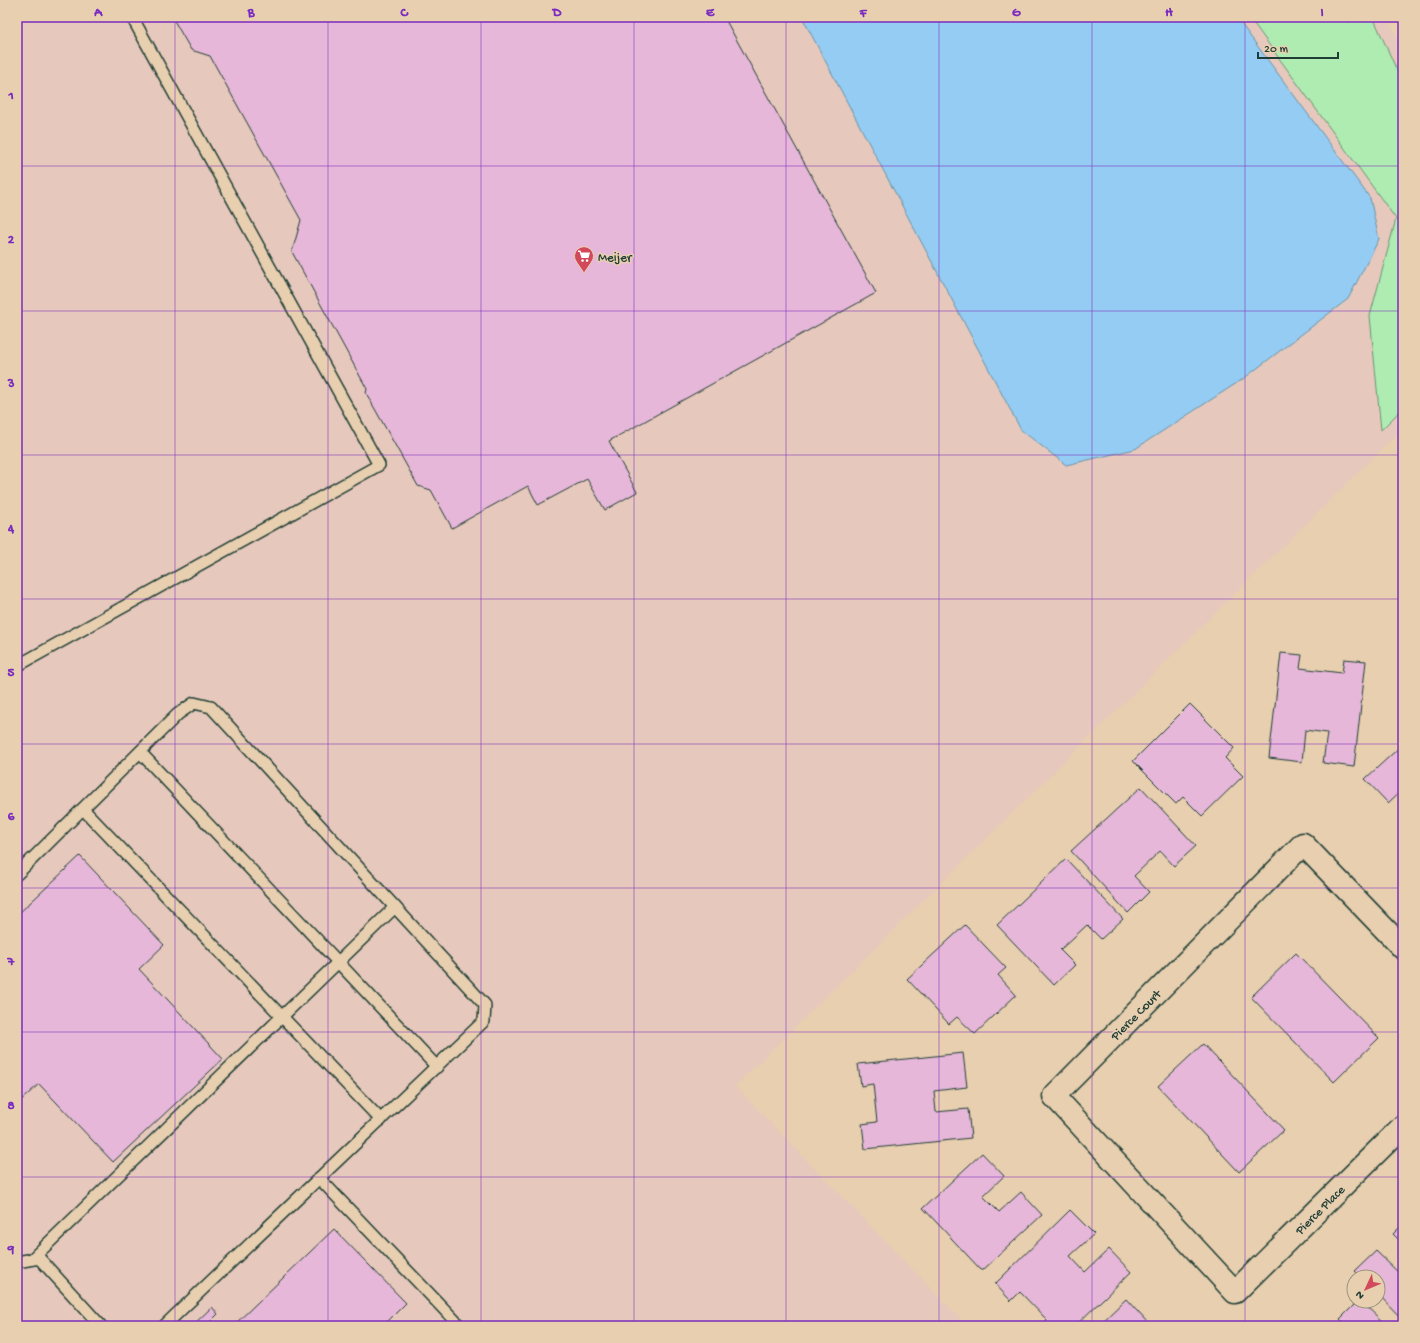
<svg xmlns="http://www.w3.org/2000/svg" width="1420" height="1343" font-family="'Gochi Hand',sans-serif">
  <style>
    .built { fill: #e7c8bc }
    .green { fill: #aeecb2; stroke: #669473 }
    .water { fill: #95ccf3; stroke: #6693a7 }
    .building { fill: #e6b7d9; stroke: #1f3d34 }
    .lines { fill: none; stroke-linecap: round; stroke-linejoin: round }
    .service-casing { stroke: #1f3d34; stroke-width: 14 }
    .minor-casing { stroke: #1f3d34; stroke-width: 25 }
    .service { stroke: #e8cfb0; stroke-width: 11 }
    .minor { stroke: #e8cfb0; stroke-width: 22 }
    .grid { fill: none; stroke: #7b2cbf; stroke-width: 1; stroke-opacity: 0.55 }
    .labels { text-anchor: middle; stroke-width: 3; stroke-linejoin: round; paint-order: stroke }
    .poi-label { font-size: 13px; fill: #1f3d34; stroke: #e8cfb0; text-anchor: start }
    .street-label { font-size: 13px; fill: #1f3d34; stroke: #e8cfb0 }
    .neatline { fill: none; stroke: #7b2cbf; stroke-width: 1.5 }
    .grid-label { font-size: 13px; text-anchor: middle; font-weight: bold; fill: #7b2cbf }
  </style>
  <rect width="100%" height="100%" fill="#e8cfb0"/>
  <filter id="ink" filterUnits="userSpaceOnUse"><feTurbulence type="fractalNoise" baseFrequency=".025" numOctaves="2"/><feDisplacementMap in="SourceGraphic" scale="8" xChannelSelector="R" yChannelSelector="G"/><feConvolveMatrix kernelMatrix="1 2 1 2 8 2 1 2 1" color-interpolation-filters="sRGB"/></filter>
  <g filter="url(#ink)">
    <polygon class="built" points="17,17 1387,17 1403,50 1403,428 735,1086 967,1326 17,1326"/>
    <polygon class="green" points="1249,17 1344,17 1349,22 1358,17 1373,17 1403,84 1403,408 1381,430 1370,316 1396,219"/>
    <polygon class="water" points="802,17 1236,17 1370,198 1379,239 1348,299 1243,379 1135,449 1066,465 1021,430"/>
    <g class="building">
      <polygon points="172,17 724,17 876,293 609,441 637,492 605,510 587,479 538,505 528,486 452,528 431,490 418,486 366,393 367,389 292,252 301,220 210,56 191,50"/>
      <polygon points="1281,653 1302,655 1300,668 1342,673 1344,659 1366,661 1354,767 1323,763 1327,733 1305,730 1302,762 1269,758"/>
      <polygon points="1190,704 1234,748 1225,758 1243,776 1202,816 1183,797 1176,804 1133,761"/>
      <polygon points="1403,744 1403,789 1388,803 1365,779"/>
      <polygon points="1141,787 1196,846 1174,866 1160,851 1134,876 1149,892 1128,913 1071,851"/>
      <polygon points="80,856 164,945 139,969 223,1059 113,1162 39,1084 17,1104 17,915"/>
      <polygon points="1066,859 1123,919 1101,939 1087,925 1060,950 1075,965 1054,985 997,925"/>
      <polygon points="965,925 1006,968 998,975 1016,995 975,1034 957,1017 949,1024 907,979"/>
      <polygon points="1296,953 1379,1038 1334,1082 1251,997"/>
      <polygon points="1203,1044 1284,1130 1239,1172 1158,1086"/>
      <polygon points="963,1053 967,1087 934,1091 936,1112 968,1109 971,1138 865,1149 862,1124 877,1122 873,1084 861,1086 858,1064"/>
      <polygon points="982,1153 1004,1176 983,1196 999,1212 1021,1192 1042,1215 982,1271 923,1208"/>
      <polygon points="1070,1210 1094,1234 1070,1256 1085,1272 1109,1249 1131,1272 1075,1326 1041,1326 1047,1320 1020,1292 1011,1301 995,1284"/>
      <polygon points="1403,1224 1403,1244 1393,1234"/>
      <polygon points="334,1229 406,1303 383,1326 233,1326"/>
      <polygon points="1376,1251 1400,1274 1403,1271 1403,1320 1378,1294 1378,1277 1361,1277 1355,1271"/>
      <polygon points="1126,1299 1148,1323 1145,1326 1098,1326"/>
      <polygon points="1358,1301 1361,1301 1387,1326 1346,1326 1340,1319"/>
      <polygon points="212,1307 218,1314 209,1323 212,1326 192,1326"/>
    </g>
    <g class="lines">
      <defs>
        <g id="service">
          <polyline points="17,666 379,465 132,17"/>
          <polyline points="140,752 437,1067"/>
          <polyline points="83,809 381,1120"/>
          <polyline points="17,874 178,714 194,703 211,707 485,1005 484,1021 164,1326"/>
          <polyline points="319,1178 460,1326"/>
          <polyline points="32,1259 395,907"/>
          <polyline points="17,1262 39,1258 101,1326"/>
        </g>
        <polyline id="minor" points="1403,948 1303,844 1054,1096 1235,1292 1403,1126"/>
      </defs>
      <use href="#service" class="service-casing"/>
      <use href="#minor" class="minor-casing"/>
      <use href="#service" class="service"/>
      <use href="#minor" class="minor"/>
    </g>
  </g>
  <path class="grid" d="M 175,17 L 175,1326M 328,17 L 328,1326M 481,17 L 481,1326M 634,17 L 634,1326M 786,17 L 786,1326M 939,17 L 939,1326M 1092,17 L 1092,1326M 1245,17 L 1245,1326M 17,166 L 1403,166M 17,311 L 1403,311M 17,455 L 1403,455M 17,599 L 1403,599M 17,744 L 1403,744M 17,888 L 1403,888M 17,1032 L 1403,1032M 17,1177 L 1403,1177"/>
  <defs>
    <symbol id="supermarket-pin" viewBox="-11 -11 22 30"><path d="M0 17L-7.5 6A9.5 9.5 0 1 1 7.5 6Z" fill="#d1495b" stroke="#e8cfb0"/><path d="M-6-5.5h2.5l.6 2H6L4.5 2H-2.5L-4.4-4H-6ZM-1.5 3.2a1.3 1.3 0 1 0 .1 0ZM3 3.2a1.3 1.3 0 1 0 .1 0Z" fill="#fff"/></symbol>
  </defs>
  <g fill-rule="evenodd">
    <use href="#supermarket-pin" x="573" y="245" width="22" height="30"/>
  </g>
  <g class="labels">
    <g class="poi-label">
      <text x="598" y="261">Meijer</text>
    </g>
    <g class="street-label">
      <text transform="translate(1135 1014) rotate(-45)" y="5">Pierce Court</text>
      <text transform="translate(1319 1209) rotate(-45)" y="5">Pierce Place</text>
    </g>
  </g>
  <rect width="1420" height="1343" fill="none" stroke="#e8cfb0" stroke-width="44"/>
  <g transform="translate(1366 1289) rotate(226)"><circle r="19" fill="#e8cfb0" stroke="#98957e"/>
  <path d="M0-3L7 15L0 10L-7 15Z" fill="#d1495b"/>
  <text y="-6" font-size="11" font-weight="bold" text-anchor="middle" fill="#1f3d34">N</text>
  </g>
  <path d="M1258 52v6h80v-6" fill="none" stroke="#1f3d34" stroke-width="2"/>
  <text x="1264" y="52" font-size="12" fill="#1f3d34" stroke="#e8cfb0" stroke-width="3" paint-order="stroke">20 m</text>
  <rect x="22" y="22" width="1376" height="1299" class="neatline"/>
  <g class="grid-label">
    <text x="98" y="16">A</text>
    <text x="251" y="16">B</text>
    <text x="404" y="16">C</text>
    <text x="557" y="16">D</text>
    <text x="710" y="16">E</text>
    <text x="863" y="16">F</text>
    <text x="1016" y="16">G</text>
    <text x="1169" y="16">H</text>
    <text x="1322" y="16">I</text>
    <text x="11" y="99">1</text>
    <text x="11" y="243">2</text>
    <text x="11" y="387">3</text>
    <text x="11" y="532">4</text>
    <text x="11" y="676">5</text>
    <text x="11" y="820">6</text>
    <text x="11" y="965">7</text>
    <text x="11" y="1109">8</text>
    <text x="11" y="1253">9</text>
  </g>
</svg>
